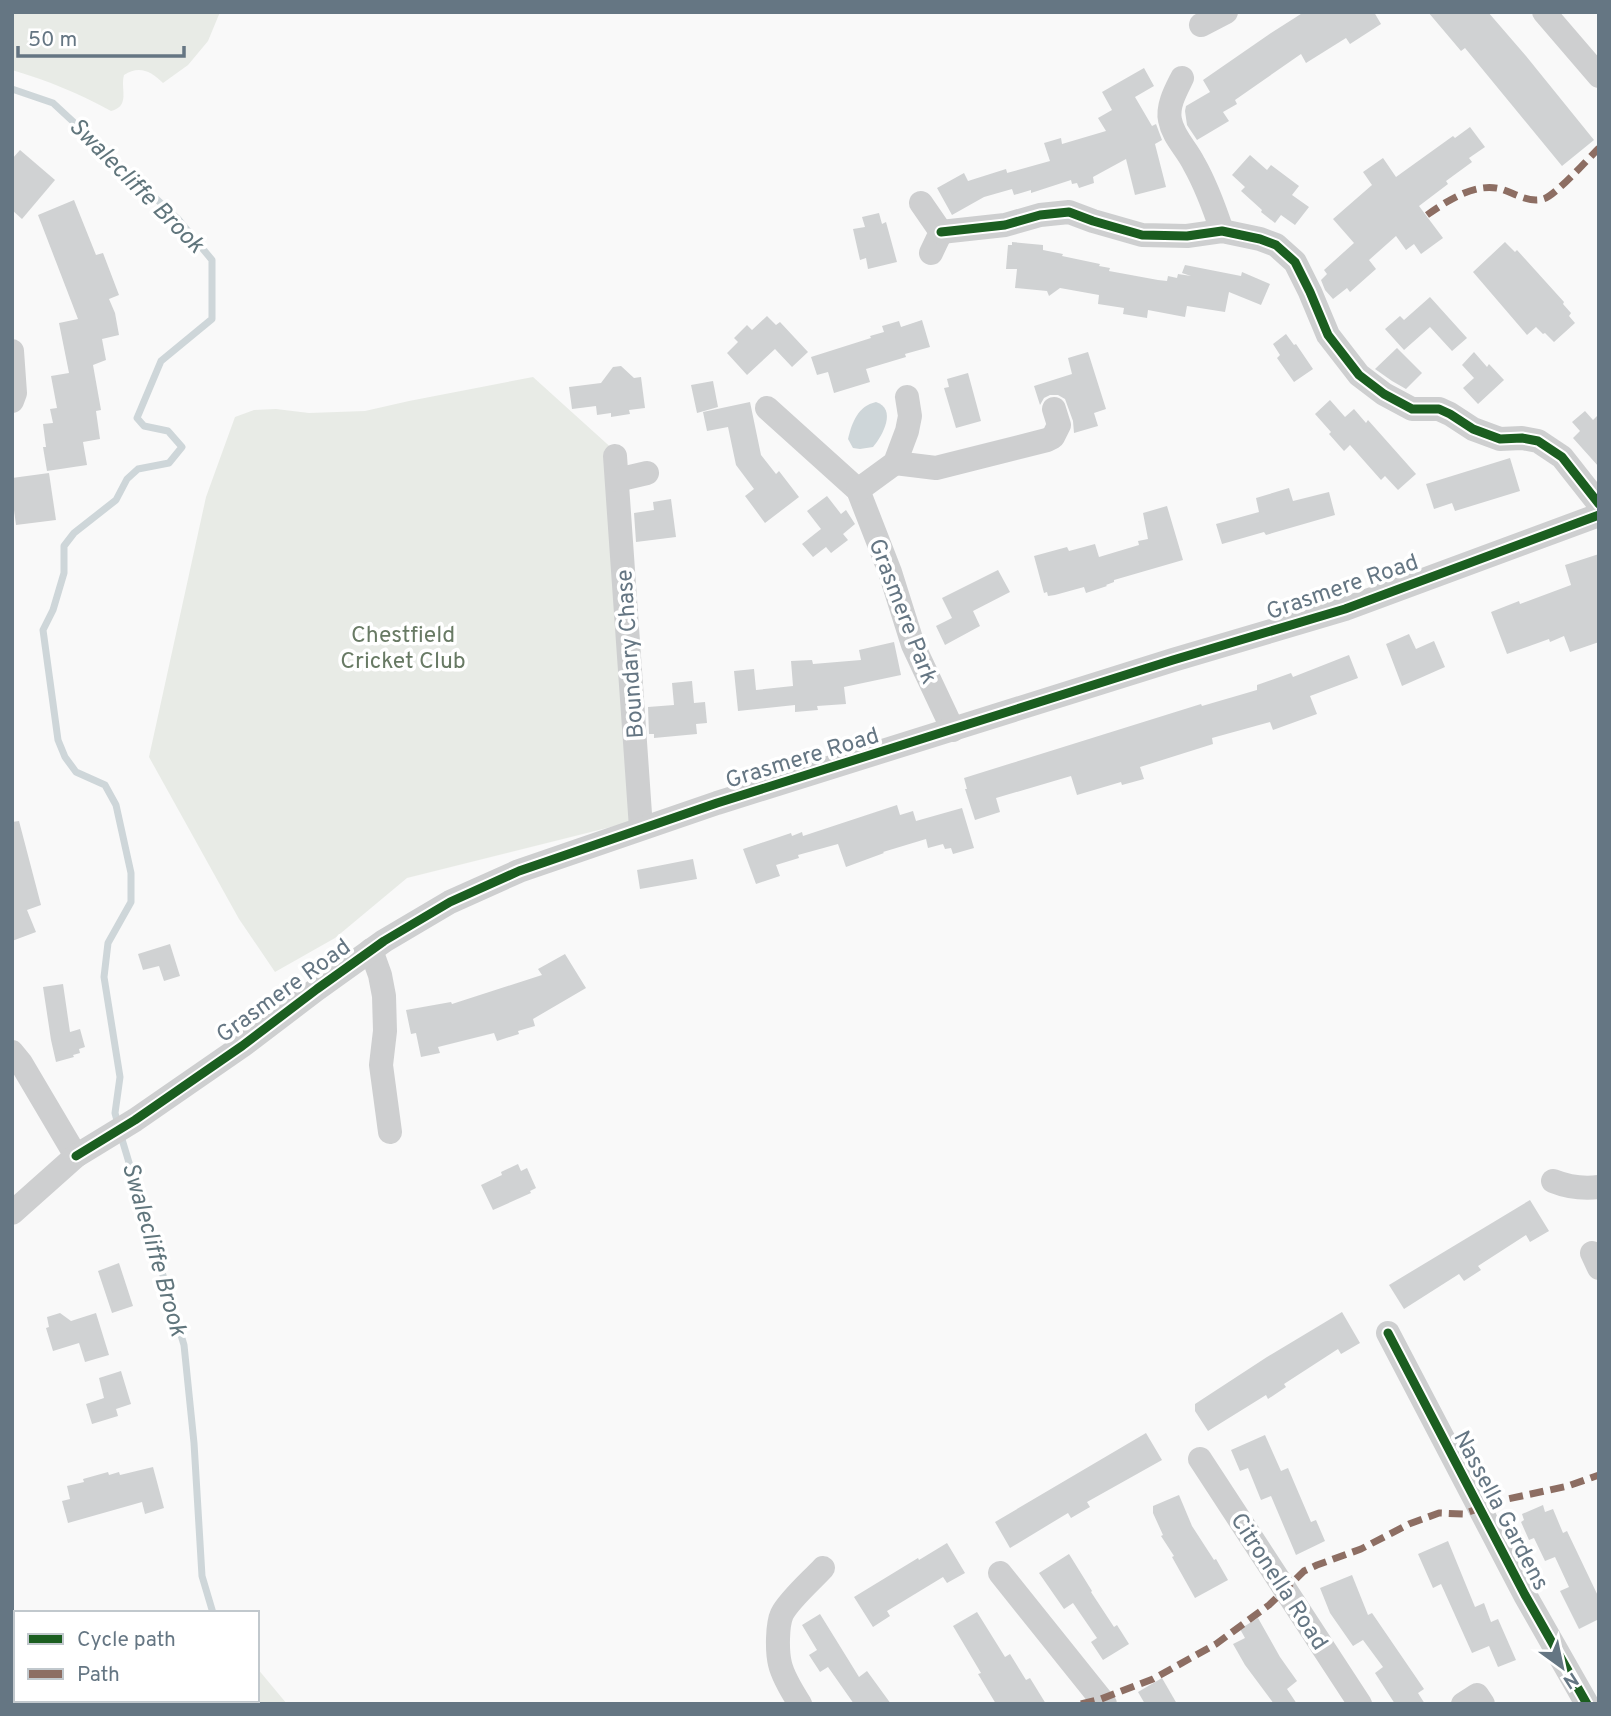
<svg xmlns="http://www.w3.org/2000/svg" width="1611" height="1716" font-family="Overpass,sans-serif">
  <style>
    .green { fill: #e8ebe6 }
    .water { fill: #ced6d9 }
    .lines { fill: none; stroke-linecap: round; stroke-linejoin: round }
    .stream { stroke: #ced6d9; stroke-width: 7 }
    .building { fill: #d0d2d3 }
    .minor { stroke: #cecfd0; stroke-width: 24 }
    .quiet { stroke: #8d6e63; stroke-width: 7; stroke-dasharray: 14 7; stroke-linecap: butt }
    .cycleway-casing { stroke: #fff; stroke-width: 13 }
    .cycleway { stroke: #1b5e20; stroke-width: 9 }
    .labels { text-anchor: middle; stroke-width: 7; stroke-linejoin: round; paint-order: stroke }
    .street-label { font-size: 23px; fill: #657683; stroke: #fff }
    .park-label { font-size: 23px; fill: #687a64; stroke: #fff }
    .water-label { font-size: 24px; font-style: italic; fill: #60757c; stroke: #fff }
  </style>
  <rect width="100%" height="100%" fill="#f9f9f9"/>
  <g class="green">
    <path d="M 12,12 L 220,12 L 208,41 L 188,65 L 163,83 C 151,71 139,65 124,75 C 120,89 131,106 111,111 C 78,93 49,81 12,70 Z"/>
    <polygon points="533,377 616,452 635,821 407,878 335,938 275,972 239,919 149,757 206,497 235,417 254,410 276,409 309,413 365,411 409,401"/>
    <polygon points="257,1668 287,1704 41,1704 40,1700 257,1700"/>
  </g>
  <path class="water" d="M 876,402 C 897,409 883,435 873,447 L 860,449 L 853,448 L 848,439 C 852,422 858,406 876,402 Z"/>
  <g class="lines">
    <g class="stream">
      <polyline points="12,89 53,103 178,219 212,260 212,319 161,361 137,418 144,426 168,431 182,447 169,463 138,469 127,479 116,500 74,533 64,546 64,573 53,610 43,630 58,740 65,757 76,772 105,785 116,805 131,873 131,902 108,943 104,977 120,1077 115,1113 118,1124"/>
      <polyline points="121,1136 184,1345 194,1443 202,1576 213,1613"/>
      <polyline points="247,1700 249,1704"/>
    </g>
  </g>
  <g class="building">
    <polygon points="1304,12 1374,12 1381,24 1350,44 1346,38 1306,63 1301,54 1235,100 1237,104 1223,112 1229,121 1197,140 1187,125 1185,111 1186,106 1210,92 1203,80 1271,33"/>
    <polygon points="1428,12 1488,12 1526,56 1594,140 1562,166 1465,48 1461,51"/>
    <polygon points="1144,68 1154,86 1135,97 1152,126 1156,124 1162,140 1155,144 1166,187 1135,195 1126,159 1093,177 1094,183 1079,188 1077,183 1072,184 1071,180 1031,193 1031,190 1014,195 1012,189 984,197 952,215 937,188 964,173 968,181 1006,169 1009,179 1007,173 1050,161 1044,143 1061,138 1062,144 1106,131 1098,118 1112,110 1102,92"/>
    <polygon points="1470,127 1485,147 1469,158 1472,162 1446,181 1448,184 1419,206 1443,238 1421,254 1414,244 1406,250 1396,236 1369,260 1376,269 1350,292 1347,288 1333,299 1325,290 1321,280 1327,274 1324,270 1354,243 1333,219 1372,185 1363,172 1383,158 1396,177 1453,136 1455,138"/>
    <polygon points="20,150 55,180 22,219 12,210 12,159"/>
    <polygon points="1250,155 1267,170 1271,165 1299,186 1292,195 1309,207 1295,225 1281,215 1275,223 1261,212 1262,210 1241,191 1245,187 1232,175"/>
    <polygon points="74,200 96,255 103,253 119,295 109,299 115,313 119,335 102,339 106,360 93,365 101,410 96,411 100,439 83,442 87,465 47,471 43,447 46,447 43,424 53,423 50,409 57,408 51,376 69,373 59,323 78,319 38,215"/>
    <polygon points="879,213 882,224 886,222 897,262 868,269 866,258 860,260 853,229 865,227 862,217"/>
    <polygon points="1012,242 1043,245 1043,250 1063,254 1062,256 1100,264 1099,266 1110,268 1109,271 1158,280 1167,281 1168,276 1177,278 1178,274 1191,276 1182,273 1185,265 1241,276 1242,272 1270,284 1261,305 1229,292 1225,312 1187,306 1185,317 1148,310 1147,318 1123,314 1124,308 1098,304 1099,295 1060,288 1049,296 1047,291 1015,288 1017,269 1006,269 1008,245 1012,245"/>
    <polygon points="1505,242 1515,252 1517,250 1564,302 1563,304 1571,313 1569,316 1575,323 1554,342 1545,333 1543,334 1536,327 1527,335 1473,272"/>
    <polygon points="1430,297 1467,338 1452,351 1430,327 1404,350 1385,329 1400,316 1404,320"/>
    <polygon points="767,316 776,325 780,322 808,352 792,367 775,349 747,375 727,353 738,342 734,338 747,325 752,330"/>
    <polygon points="922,320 930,347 905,354 906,357 866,369 870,382 834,393 828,372 817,375 811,357 871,338 870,336 884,332 882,326 899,321 901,327"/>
    <polygon points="1286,334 1294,345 1296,344 1313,369 1294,382 1277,358 1280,355 1273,344"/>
    <polygon points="1397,348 1422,373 1406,389 1392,381 1375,369"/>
    <polygon points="1088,352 1106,409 1094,413 1098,426 1074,433 1073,421 1065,399 1058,395 1050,395 1044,398 1040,405 1034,386 1072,374 1068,358"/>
    <polygon points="1474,352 1487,367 1489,364 1504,380 1478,404 1463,388 1474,378 1462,365"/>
    <polygon points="621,366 634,378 641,377 645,408 629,410 630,414 611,417 611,413 597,415 596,406 572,409 569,387 601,383 613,367"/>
    <polygon points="968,373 981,421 956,428 944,388 949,387 947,379"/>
    <polygon points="713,381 718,407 697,413 691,385"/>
    <polygon points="1330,400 1345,417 1354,409 1366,423 1368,420 1416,474 1398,490 1385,476 1381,480 1350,445 1344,451 1329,434 1331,432 1315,414"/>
    <polygon points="750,402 761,455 776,474 779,471 799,497 765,523 745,496 754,489 736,465 728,427 707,431 703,412"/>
    <polygon points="1585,411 1593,420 1599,414 1599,467 1573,438 1580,431 1572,422"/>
    <polygon points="1510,458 1520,491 1455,511 1452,503 1434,509 1426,484"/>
    <polygon points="49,473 56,520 16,525 12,495 12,478"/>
    <polygon points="1289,488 1293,501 1329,492 1335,515 1266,535 1264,532 1222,544 1216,524 1259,512 1256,498"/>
    <polygon points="827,496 841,514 846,510 855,524 843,534 848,540 831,553 826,547 813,557 802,544 821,529 807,511"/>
    <polygon points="671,499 676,537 636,542 634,513 654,510 653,502"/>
    <polygon points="1167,506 1183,560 1114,580 1114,582 1106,585 1107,586 1086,593 1084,587 1055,595 1048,596 1047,592 1044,593 1034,556 1067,547 1069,551 1095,544 1099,557 1139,545 1138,541 1148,539 1143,513"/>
    <polygon points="1599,554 1599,642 1570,652 1564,636 1550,642 1549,639 1507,654 1491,612 1519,601 1520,604 1571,585 1565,565"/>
    <polygon points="998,570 1010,592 973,611 980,626 945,645 936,626 952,618 942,598"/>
    <polygon points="1409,634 1416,649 1434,641 1445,667 1402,686 1386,644"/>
    <polygon points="894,642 901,675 844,687 846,704 817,706 818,710 795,712 795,705 738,711 734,671 754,669 756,690 793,686 791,661 812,660 813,664 861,660 859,650"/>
    <polygon points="1349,655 1358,678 1310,696 1317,714 1273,730 1270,722 1212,738 1213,744 1140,767 1144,779 1122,785 1121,782 1077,795 1071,776 996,798 1000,812 975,820 965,789 967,789 964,778 1201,704 1202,706 1257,690 1257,685 1291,673 1293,677"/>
    <polygon points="692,681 694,703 705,702 707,723 696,724 697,734 654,738 654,734 649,734 648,707 674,705 672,683"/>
    <polygon points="897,805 900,815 913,811 916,821 962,808 974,848 953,854 951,848 945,849 943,844 928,848 926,839 883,852 884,853 846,867 838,844 798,855 799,858 776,865 780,876 756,884 743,849 791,833 792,836 802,832 803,836"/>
    <polygon points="19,821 41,905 27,910 36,932 12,941 12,822"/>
    <polygon points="693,859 697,879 640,889 637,870"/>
    <polygon points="170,944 180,976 164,981 159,966 143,970 138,954"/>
    <polygon points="565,954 586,988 533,1019 535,1026 518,1031 519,1034 497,1041 494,1033 438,1047 440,1053 421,1057 416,1033 411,1034 406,1010 451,1002 452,1004 542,975 538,969"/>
    <polygon points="63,984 70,1032 80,1029 85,1047 79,1049 80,1053 73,1055 74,1057 56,1062 51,1040 43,987"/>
    <polygon points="518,1164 521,1171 527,1168 536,1188 530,1191 531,1193 493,1210 481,1185 502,1175 501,1172"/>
    <polygon points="1530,1200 1549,1231 1530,1242 1526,1235 1478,1266 1481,1270 1464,1281 1459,1274 1404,1309 1389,1285"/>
    <polygon points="119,1263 133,1306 112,1313 98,1271"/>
    <polygon points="1342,1312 1360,1343 1341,1354 1338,1349 1284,1384 1286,1387 1268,1399 1266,1395 1208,1431 1195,1411 1195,1404 1267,1357"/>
    <polygon points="60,1313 71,1321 96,1313 109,1355 85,1362 79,1343 53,1351 46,1328 49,1327 47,1317"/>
    <polygon points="121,1371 131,1404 116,1409 118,1416 92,1424 86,1404 104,1398 99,1378"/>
    <polygon points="1146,1433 1162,1460 1087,1502 1090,1507 1071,1518 1068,1513 1010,1548 995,1522"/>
    <polygon points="1265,1435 1281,1471 1288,1468 1311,1522 1316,1520 1325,1541 1296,1555 1271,1496 1261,1500 1248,1468 1240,1471 1231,1450"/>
    <polygon points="153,1467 164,1508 145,1514 142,1502 68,1523 62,1501 70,1499 67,1486 84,1482 83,1479 108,1472 109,1475 119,1472 120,1475"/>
    <polygon points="1179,1495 1192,1526 1214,1560 1216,1559 1228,1580 1195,1598 1172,1557 1174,1556 1161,1536 1163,1535 1153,1513 1153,1506"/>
    <polygon points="1543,1505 1545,1512 1553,1509 1563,1533 1567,1531 1599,1598 1599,1619 1579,1629 1560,1591 1569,1587 1555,1557 1545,1561 1534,1538 1529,1540 1521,1522 1524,1520 1522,1514"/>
    <polygon points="1448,1541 1475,1607 1484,1603 1491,1622 1498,1619 1516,1660 1498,1667 1489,1646 1472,1653 1441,1584 1433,1588 1418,1554"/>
    <polygon points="947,1543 965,1573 947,1583 943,1577 887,1611 890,1616 873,1627 854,1597 918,1558 919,1560"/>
    <polygon points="1069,1554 1092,1591 1091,1592 1114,1627 1117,1625 1129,1644 1103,1660 1091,1642 1097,1638 1073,1603 1064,1609 1039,1573"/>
    <polygon points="1352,1575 1368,1615 1372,1613 1424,1689 1418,1693 1425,1704 1395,1704 1375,1673 1383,1667 1363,1640 1353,1646 1330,1613 1320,1588"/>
    <polygon points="977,1612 1005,1657 1010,1654 1026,1680 1030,1678 1046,1704 996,1704 978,1674 981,1673 953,1626"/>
    <polygon points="820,1614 859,1677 867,1671 891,1704 854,1704 828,1667 820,1672 809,1655 817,1650 802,1625"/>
    <polygon points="1258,1618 1280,1657 1297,1681 1287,1689 1297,1704 1274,1704 1245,1665 1233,1644 1245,1638 1240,1629"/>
    <polygon points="1162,1678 1177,1704 1145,1704 1138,1692"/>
  </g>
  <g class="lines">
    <g class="minor">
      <polyline points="1544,12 1599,76"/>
      <polyline points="1201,25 1226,12"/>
      <path d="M 1182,78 C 1176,90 1167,106 1170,120 C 1173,137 1187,149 1194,164 C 1206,185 1214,207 1222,231"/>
      <polyline points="921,203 941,232 931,253"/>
      <polyline points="941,232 1005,225 1040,215 1069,212 1093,221 1142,235 1187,236 1222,231 1260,239 1276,245 1295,262 1310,292 1328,335 1359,375 1384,394 1412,409 1439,409 1450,414 1473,429 1500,439 1522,438 1538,441 1562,457 1599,504"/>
      <polyline points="12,351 15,393 12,401"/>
      <polyline points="767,408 858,490 890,572 913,645 953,730"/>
      <polyline points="615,456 641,828"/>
      <polyline points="895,463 936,468 1047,440 1053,437 1059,425 1054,409"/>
      <polyline points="617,480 647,473"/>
      <polyline points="858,490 895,463 907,431 910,416 907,397"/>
      <polyline points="371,950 380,975 384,996 385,1031 381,1065 390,1132"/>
      <polyline points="12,1052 21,1063 76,1156"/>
      <path d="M 1553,1181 C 1568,1187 1583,1189 1599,1187"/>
      <polyline points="12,1213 76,1156 135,1120 242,1046 317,989 384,941 450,902 519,871 717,803 1173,660 1345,609 1599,515"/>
      <polyline points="1592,1253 1599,1268"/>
      <polyline points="1388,1333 1525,1595 1587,1704"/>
      <polyline points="1200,1459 1360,1704"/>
      <polyline points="1000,1573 1105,1704"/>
      <path d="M 800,1704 C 793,1693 783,1677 780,1664 C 777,1652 777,1625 782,1614 C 789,1600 812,1580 823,1568"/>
      <polyline points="1463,1704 1477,1695 1483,1704"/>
    </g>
    <g class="quiet">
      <path d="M 1427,215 C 1447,201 1475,182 1501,189 C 1514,193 1528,203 1543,199 C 1554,197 1589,158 1599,148"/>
      <polyline points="1081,1704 1101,1699 1153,1679 1216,1644 1269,1605 1304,1571 1317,1565 1361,1549 1409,1524 1439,1513 1463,1514 1503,1500 1568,1486 1599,1475"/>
    </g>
    <defs>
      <g id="cycleway">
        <polyline points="941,232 1005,225 1040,215 1069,212 1093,221 1142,235 1187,236 1222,231 1260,239 1276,245 1295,262 1310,292 1328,335 1359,375 1384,394 1412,409 1439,409 1450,414 1473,429 1500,439 1522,438 1538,441 1562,457 1599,504"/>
        <polyline points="76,1156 135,1120 242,1046 317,989 384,941 450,902 519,871 717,803 1173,660 1345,609 1599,515"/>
        <polyline points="1388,1333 1525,1595 1587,1704"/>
      </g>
    </defs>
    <use href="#cycleway" class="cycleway-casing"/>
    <use href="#cycleway" class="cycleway"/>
  </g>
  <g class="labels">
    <g class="street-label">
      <text transform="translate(1342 586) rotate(-19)" y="8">Grasmere Road</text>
      <text transform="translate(904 611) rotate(69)" y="8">Grasmere Park</text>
      <text transform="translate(629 654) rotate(-94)" y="8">Boundary Chase</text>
      <text transform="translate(802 757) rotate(-17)" y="8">Grasmere Road</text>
      <text transform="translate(283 990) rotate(-36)" y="8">Grasmere Road</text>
      <text transform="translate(1502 1510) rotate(62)" y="8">Nassella Gardens</text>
      <text transform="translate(1280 1581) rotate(57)" y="8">Citronella Road</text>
    </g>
    <g class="park-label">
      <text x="403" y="642">Chestfield<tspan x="403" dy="26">Cricket Club</tspan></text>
    </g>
    <g class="water-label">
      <text transform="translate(137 185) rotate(45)" y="8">Swalecliffe Brook</text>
      <text transform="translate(155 1249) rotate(74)" y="8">Swalecliffe Brook</text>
    </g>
  </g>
  <rect width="1611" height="1716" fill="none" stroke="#657683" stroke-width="28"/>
  <rect x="14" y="1611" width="245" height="91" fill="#ffffff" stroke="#c1c8cd" stroke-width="2"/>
  <rect x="28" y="1634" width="35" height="10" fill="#1b5e20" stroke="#c1c8cd" stroke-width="2"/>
  <text x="77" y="1646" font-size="21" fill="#657683">Cycle path</text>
  <rect x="28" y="1669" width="35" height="10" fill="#8d6e63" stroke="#c1c8cd" stroke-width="2"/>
  <text x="77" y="1681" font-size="21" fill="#657683">Path</text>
  <g transform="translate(1562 1667) rotate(147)" stroke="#ffffff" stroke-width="5" paint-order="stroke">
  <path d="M0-5L12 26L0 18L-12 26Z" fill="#657683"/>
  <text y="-10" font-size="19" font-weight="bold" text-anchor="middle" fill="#657683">N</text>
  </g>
  <path d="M18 46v10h166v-10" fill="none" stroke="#657683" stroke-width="3.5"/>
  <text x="28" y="46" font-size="21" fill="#657683" stroke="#ffffff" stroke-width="5" paint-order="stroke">50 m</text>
</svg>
